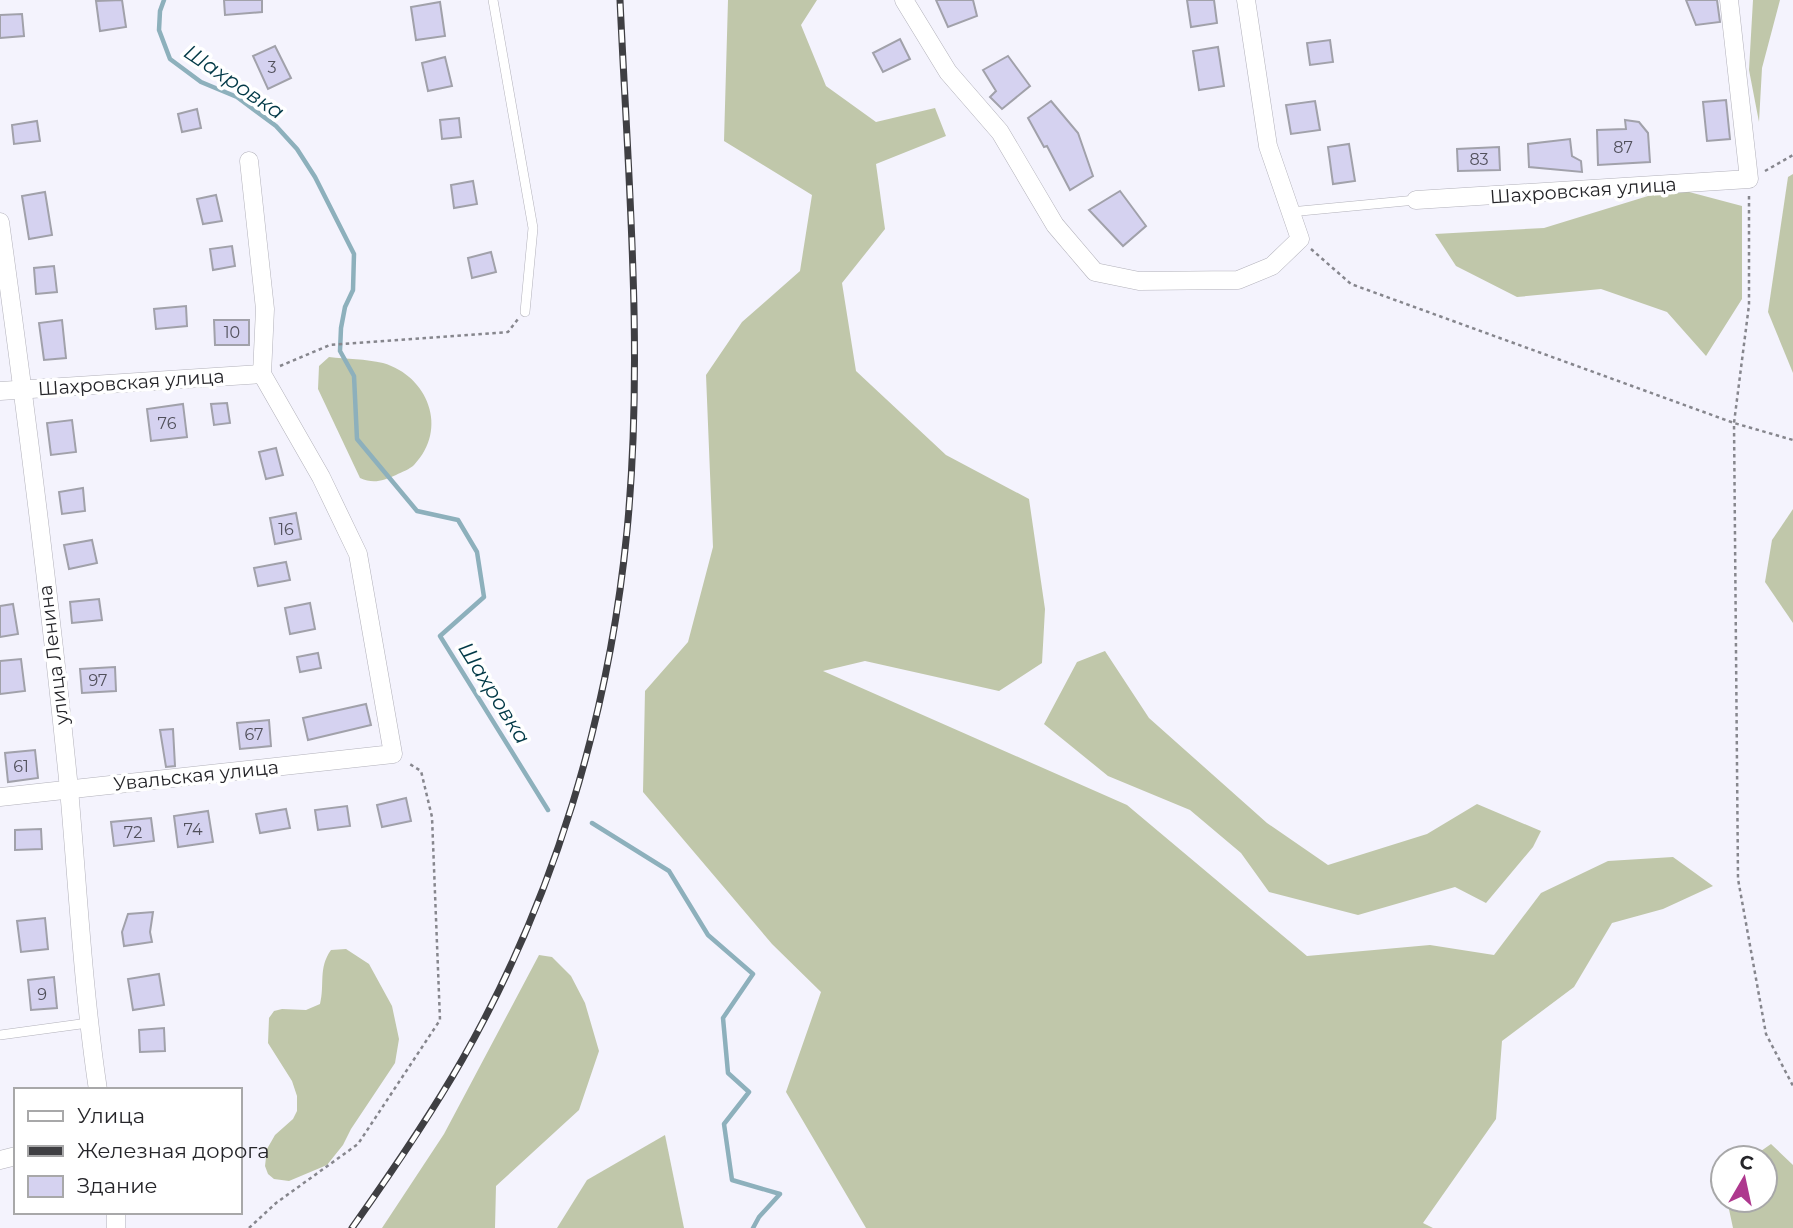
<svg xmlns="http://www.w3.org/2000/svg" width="1793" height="1228" font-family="Montserrat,sans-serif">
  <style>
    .forest { fill: #c0c7aa }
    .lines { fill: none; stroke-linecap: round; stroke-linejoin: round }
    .stream { stroke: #8db0bc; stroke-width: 4.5 }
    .building { fill: #d5d2f0; stroke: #a1a1aa; stroke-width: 2 }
    .lane-casing { stroke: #b2b1ba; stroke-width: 10 }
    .street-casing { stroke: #b2b1ba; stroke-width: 19 }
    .path { stroke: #86868d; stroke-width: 2.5; stroke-dasharray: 3.5 3.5; stroke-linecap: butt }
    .lane { stroke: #fff; stroke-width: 9 }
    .street { stroke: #fff; stroke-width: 18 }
    .rail-casing { stroke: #3f3f43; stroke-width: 7 }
    .rail { stroke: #fff; stroke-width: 4.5; stroke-dasharray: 13; stroke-linecap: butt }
    .labels { text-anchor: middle; stroke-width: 7; stroke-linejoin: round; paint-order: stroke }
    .number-label { font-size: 16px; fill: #51505b }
    .street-label { font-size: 19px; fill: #252529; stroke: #fff }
    .water-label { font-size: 21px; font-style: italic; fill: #013846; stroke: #fff }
  </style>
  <rect width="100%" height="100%" fill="#f4f3fd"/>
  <g class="forest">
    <polygon points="728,0 817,0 801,25 826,86 876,122 935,108 946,136 876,164 885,229 842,283 856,371 946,455 1029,499 1045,609 1042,663 999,691 865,661 823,671 1127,805 1307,956 1430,945 1494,955 1541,893 1608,861 1673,857 1713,886 1663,909 1612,923 1574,987 1502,1041 1496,1119 1423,1223 1433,1228 866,1228 786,1092 821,992 772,944 643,792 645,691 688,642 713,547 706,375 742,322 800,271 812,195 724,141"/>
    <polygon points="1753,0 1780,0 1762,68 1759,122 1749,70"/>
    <polygon points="1793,174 1793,373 1768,312 1788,177"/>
    <polygon points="1674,188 1742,206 1742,299 1706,356 1667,312 1601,289 1517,297 1456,266 1435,234 1544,228"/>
    <path d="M 329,357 C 346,359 366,359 383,363 C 428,376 449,429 414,465 C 410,469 402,472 396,475 C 383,481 373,484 360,478 L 318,389 L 319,366 Z"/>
    <polygon points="1793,509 1793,623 1765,582 1772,540"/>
    <polygon points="1105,651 1149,718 1267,823 1328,865 1427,834 1477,804 1541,831 1533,847 1486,903 1455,887 1358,915 1269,892 1241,853 1190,810 1108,776 1044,724 1077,662"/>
    <path d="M 346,949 L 369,964 L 392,1006 L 399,1039 L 395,1063 L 351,1129 L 343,1145 L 327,1165 L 289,1181 L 274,1179 L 268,1174 L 265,1166 L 267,1149 L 275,1135 L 293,1119 L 297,1111 L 297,1096 L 292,1081 L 268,1043 L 269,1018 L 274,1011 L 282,1009 L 306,1010 L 320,1004 C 325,984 318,968 331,950 Z"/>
    <polygon points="539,955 552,957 571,976 585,1003 599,1051 579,1110 496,1186 495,1228 382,1228 444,1134"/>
    <polygon points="665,1135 684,1228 557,1228 587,1180"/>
    <polygon points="1771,1144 1793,1165 1793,1228 1733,1228 1727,1200 1765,1200 1765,1158 1751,1158"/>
  </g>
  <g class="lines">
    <g class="stream">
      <polyline points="164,0 160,11 159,30 170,59 201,82 237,97 276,126 297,149 315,177 354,254 353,290 345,307 341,328 340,351 354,376 357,439 417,511 458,520 477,552 484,597 440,636 548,810"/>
      <polyline points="592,823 669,871 708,935 753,974 723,1018 728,1073 749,1092 724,1124 732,1180 780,1194 759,1217 753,1228"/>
    </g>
  </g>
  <g class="building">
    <polygon points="122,0 126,27 100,31 96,1"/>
    <polygon points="224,0 262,0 262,12 225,15"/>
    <polygon points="936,0 973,0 977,16 948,27"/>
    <polygon points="1187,0 1214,0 1217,23 1191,27"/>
    <polygon points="1686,0 1717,0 1720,22 1696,25"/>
    <polygon points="440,2 445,36 416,40 411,7"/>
    <polygon points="22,14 24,36 0,38 0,15"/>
    <polygon points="900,39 910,59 883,72 873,53"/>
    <polygon points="1330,40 1333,62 1310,65 1307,43"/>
    <polygon points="275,46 291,78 268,89 253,56"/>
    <polygon points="1218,47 1224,86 1199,90 1193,51"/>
    <polygon points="1008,56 1030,86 1002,109 990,97 996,91 983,70"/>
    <polygon points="445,57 452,86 428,91 422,63"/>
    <polygon points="1726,100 1730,139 1707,141 1703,102"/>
    <polygon points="1051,101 1078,133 1093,176 1070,190 1047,146 1044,147 1028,118"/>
    <polygon points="1315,101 1320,130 1291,134 1286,105"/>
    <polygon points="197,109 201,128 182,132 178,114"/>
    <polygon points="459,118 461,137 442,139 440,120"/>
    <polygon points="1625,120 1639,122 1648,133 1650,162 1598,165 1597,130 1626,129"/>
    <polygon points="37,121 40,141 14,144 12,125"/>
    <polygon points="1570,139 1572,156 1581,161 1582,172 1529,167 1528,144"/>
    <polygon points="1349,144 1355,181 1333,184 1328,147"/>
    <polygon points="1499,147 1500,170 1458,171 1457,149"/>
    <polygon points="473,181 477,204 454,208 451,185"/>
    <polygon points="1120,191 1146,226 1123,246 1089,210"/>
    <polygon points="45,192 52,235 29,239 22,196"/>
    <polygon points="216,195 222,221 203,224 197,199"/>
    <polygon points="232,246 235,266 213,270 210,249"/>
    <polygon points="491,252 496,272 472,278 468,258"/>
    <polygon points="54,266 57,292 36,294 34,268"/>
    <polygon points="186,306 187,326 156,329 154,309"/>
    <polygon points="62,320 66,358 44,360 39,323"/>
    <polygon points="214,320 249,320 249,345 215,345"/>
    <polygon points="227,403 230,423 214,425 211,404"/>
    <polygon points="183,404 187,437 151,441 147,409"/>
    <polygon points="72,420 76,452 51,455 47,423"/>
    <polygon points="276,448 283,475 266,479 259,452"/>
    <polygon points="83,488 85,511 62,514 59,492"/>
    <polygon points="296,513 301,539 275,544 270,518"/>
    <polygon points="92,540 97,563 69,569 64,545"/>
    <polygon points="286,562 290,580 258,586 254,568"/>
    <polygon points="99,599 102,620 72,623 70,602"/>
    <polygon points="310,603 315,629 290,634 285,608"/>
    <polygon points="13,604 18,634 0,637 0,606"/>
    <polygon points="318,653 321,668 300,672 297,657"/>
    <polygon points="21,659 25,691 0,694 0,661"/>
    <polygon points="115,667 116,691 82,693 80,669"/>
    <polygon points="366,704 371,725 308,740 303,718"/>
    <polygon points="269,720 271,746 240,749 237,723"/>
    <polygon points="173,729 175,766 166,767 160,730"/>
    <polygon points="35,750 38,778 8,782 5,753"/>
    <polygon points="406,798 411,821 382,827 377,805"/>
    <polygon points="347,806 350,826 318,830 315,810"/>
    <polygon points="286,809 290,828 260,833 256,814"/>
    <polygon points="208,811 213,842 178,847 174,816"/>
    <polygon points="151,818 154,841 114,846 111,822"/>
    <polygon points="41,829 42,849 15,850 15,830"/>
    <polygon points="153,912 150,932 152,942 124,946 122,932 128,914"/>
    <polygon points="45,918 48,949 21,952 17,921"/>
    <polygon points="159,974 164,1005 133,1010 128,979"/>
    <polygon points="54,977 57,1008 31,1010 28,980"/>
    <polygon points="164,1028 165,1051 140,1052 139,1030"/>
  </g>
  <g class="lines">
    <defs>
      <g id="lane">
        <polyline points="493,0 533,228 525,312"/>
        <polyline points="1290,212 1416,200"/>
        <polyline points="0,1035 88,1023"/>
      </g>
      <g id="street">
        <polyline points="904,0 948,72 1000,132 1055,225 1095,272 1139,281 1238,280 1272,266 1300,239 1268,146 1246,0"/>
        <polyline points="1416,200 1749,179 1729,0"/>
        <path d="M 0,222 C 26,410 50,600 69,789 C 78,890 83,990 98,1090"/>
        <polyline points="0,391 262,374"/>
        <polyline points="0,797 393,754 358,554 321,477 262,374 265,309 249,161"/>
        <polyline points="0,1160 16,1156"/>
        <polyline points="116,1212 116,1228"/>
      </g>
    </defs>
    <use href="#lane" class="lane-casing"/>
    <use href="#street" class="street-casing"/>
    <g class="path">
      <polyline points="1765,171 1793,155"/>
      <polyline points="1749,196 1749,305 1734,423 1738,879 1766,1034 1793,1086"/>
      <polyline points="1311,249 1351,284 1734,423 1793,440"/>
      <polyline points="280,366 330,345 508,332 518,319"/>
      <polyline points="249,1228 276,1203 358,1144 440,1020 432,817 421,771 408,763"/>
    </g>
    <use href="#lane" class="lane"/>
    <use href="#street" class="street"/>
    <defs>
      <path id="rail" d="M 352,1228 C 391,1173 429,1118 462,1060 C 554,899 609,716 627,531 C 644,355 628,177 620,0"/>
    </defs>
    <use href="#rail" class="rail-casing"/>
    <use href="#rail" class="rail"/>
  </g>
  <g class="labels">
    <g class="number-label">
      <text x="272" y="73">3</text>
      <text x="1623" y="153">87</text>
      <text x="1479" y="165">83</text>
      <text x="232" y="338">10</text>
      <text x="167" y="429">76</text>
      <text x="286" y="535">16</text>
      <text x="98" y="686">97</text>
      <text x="254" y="740">67</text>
      <text x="21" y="772">61</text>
      <text x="193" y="835">74</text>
      <text x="133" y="838">72</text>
      <text x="42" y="1000">9</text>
    </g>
    <g class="street-label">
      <text transform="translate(1583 190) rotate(-4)" y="7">Шахровская улица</text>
      <text transform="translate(131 382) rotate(-4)" y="7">Шахровская улица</text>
      <text transform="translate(53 655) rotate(-97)" y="7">улица Ленина</text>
      <text transform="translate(196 775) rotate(-6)" y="7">Увальская улица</text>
    </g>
    <g class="water-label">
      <text transform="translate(234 82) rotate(34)" y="7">Шахровка</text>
      <text transform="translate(494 693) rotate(58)" y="7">Шахровка</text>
    </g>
  </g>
  <rect x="14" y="1088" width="228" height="126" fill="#ffffff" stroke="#a8a8a9" stroke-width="2"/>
  <rect x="28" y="1111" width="35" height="10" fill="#ffffff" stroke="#a8a8a9" stroke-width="2"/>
  <text x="77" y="1123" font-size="21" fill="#252529">Улица</text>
  <rect x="28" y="1146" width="35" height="10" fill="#3f3f43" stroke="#a8a8a9" stroke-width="2"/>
  <text x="77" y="1158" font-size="21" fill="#252529">Железная дорога</text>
  <rect x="28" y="1176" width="35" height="21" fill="#d5d2f0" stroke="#a8a8a9" stroke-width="2"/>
  <text x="77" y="1193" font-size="21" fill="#252529">Здание</text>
  <g transform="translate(1744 1179) rotate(9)"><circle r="33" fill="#ffffff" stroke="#a8a8a9" stroke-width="2"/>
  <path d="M0-5L12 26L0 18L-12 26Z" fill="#ae388e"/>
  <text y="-10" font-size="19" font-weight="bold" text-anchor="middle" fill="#252529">С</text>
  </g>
</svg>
